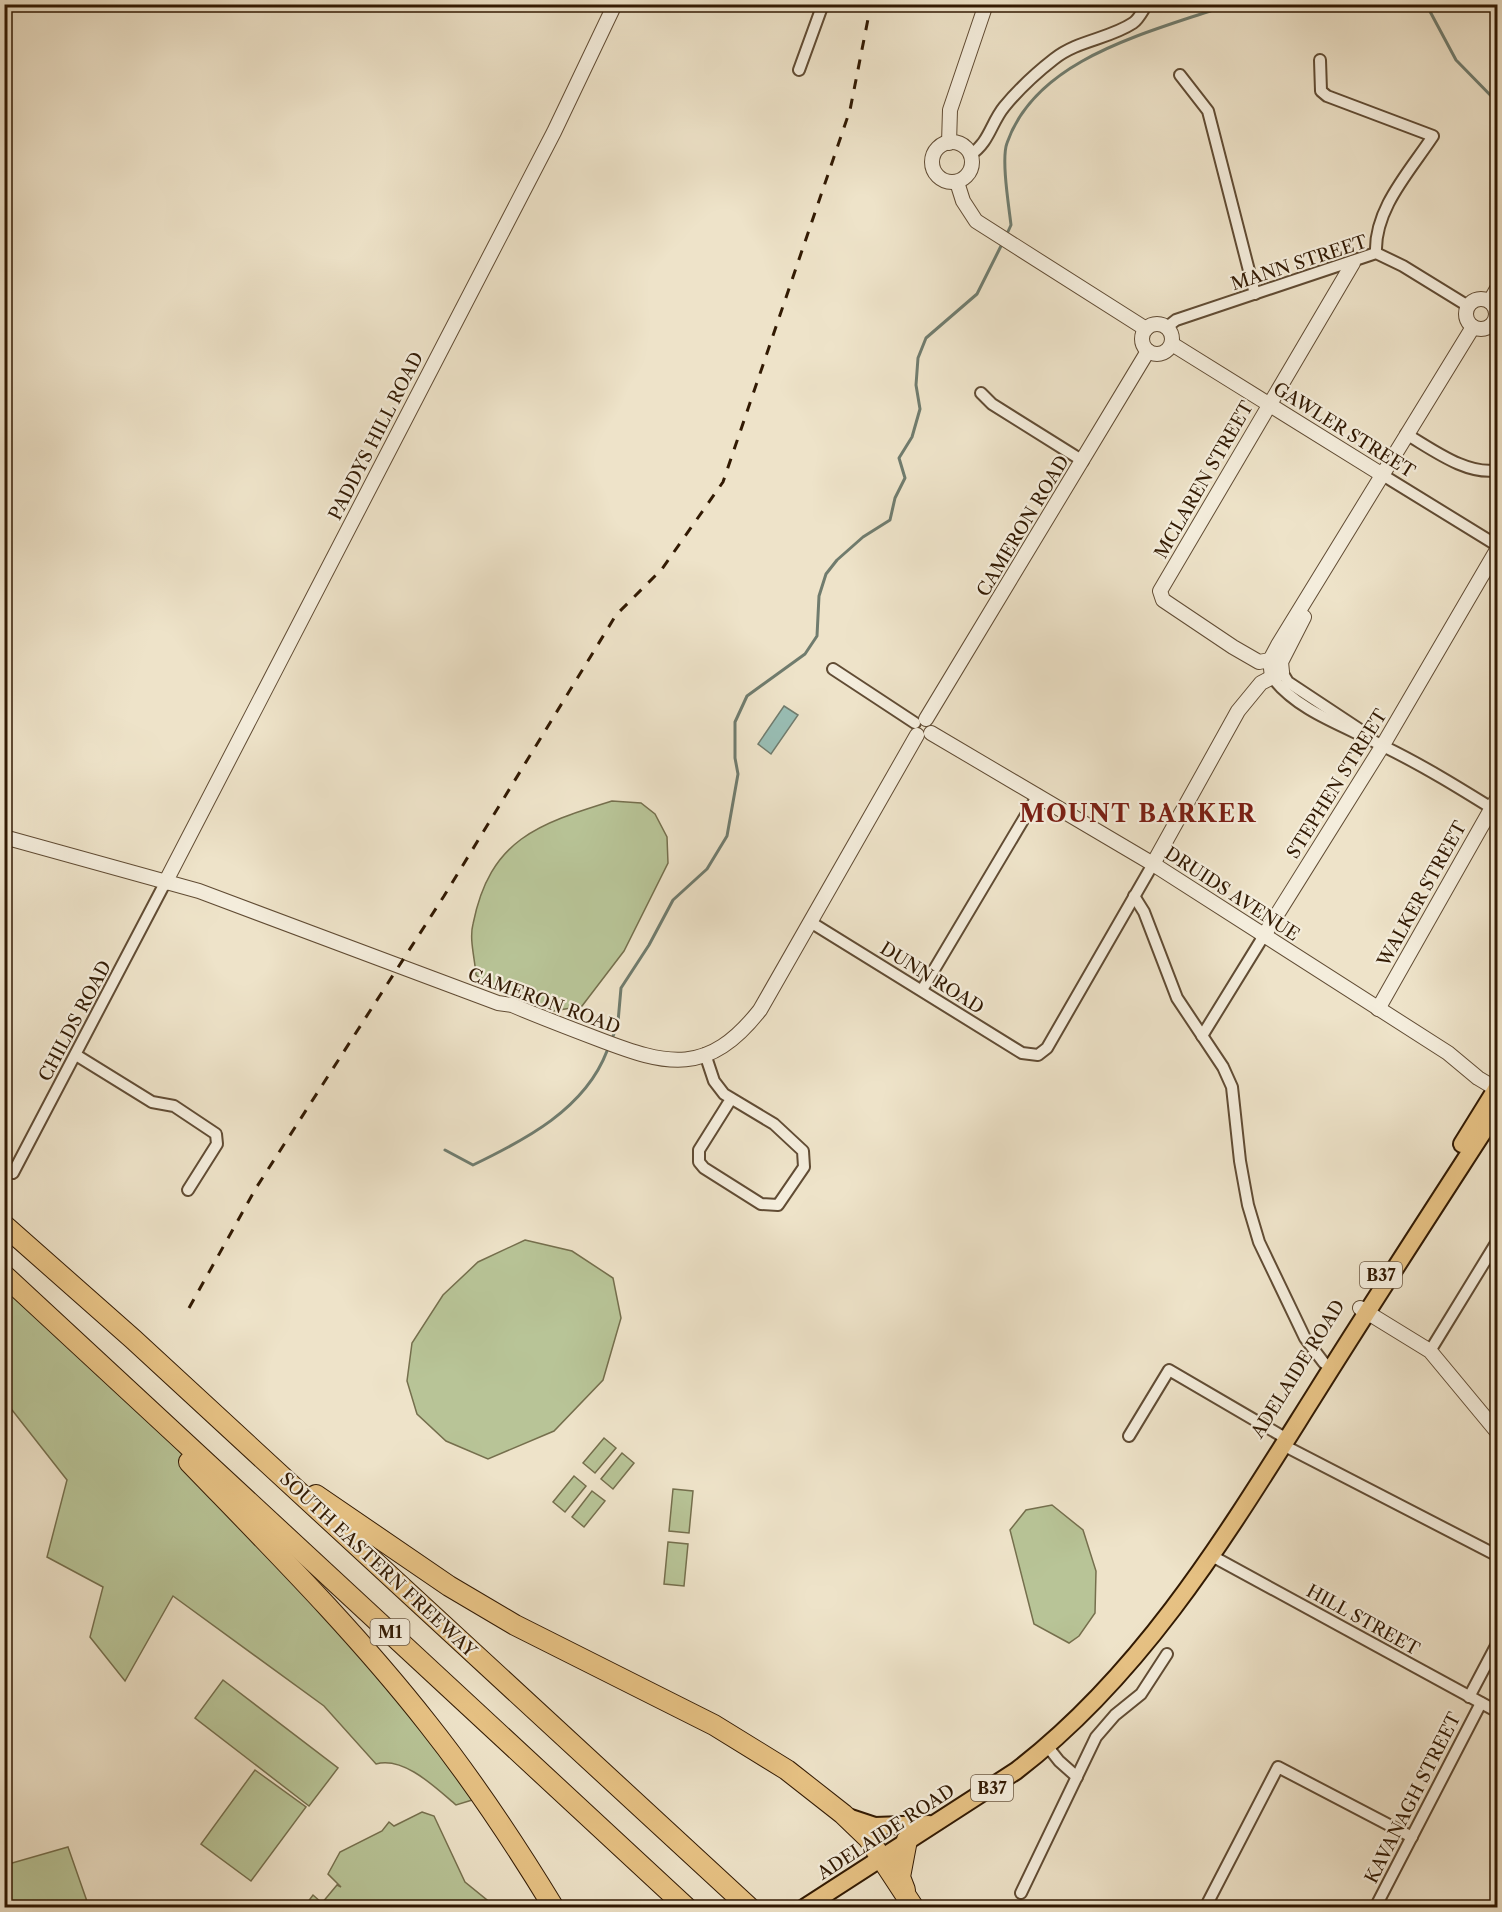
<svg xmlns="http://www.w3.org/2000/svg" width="1502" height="1912" font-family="'Libre Caslon Text',serif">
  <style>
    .green { fill: #b8c497; stroke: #756f4d; stroke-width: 1.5 }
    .water { fill: #99beb5; stroke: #707c6e; stroke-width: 1.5 }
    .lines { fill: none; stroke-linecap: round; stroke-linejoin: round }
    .stream { stroke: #707c6e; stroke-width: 3 }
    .minor-casing { stroke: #614c34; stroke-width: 14 }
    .tertiary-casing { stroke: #614c34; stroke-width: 16 }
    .primary-casing { stroke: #321a03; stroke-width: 20 }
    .motorway-casing { stroke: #321a03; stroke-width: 22 }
    .minor { stroke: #f4eddc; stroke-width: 10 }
    .tertiary { stroke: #f4eddc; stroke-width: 14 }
    .primary { stroke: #e7c284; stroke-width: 16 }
    .motorway { stroke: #e7c284; stroke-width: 20 }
    .rail { stroke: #321a03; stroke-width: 3; stroke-dasharray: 10 10; stroke-linecap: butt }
    .labels { text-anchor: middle; stroke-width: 4.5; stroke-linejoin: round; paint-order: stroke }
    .shield { fill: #f4eddc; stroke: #6c5944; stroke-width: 1.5 }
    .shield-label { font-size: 16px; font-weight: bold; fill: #321a03 }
    .street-label { font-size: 18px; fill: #321a03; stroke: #f4eddc }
    .district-label { font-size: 24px; font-weight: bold; letter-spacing: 1.5px; fill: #7a1f14; stroke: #f4eddc }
  </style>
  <rect width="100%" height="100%" fill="#eee3c9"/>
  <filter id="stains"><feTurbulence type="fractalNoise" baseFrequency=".00333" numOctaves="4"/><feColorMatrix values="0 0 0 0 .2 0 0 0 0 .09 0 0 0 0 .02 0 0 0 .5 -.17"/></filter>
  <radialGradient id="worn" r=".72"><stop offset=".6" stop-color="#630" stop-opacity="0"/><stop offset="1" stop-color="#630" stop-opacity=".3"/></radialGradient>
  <g class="green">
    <path d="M 612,801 L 641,803 L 655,814 L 667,837 L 668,863 L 624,951 L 582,1006 L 554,1011 L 491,988 L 476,975 C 475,959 469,939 473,924 C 490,839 538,824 612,801 Z"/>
    <polygon points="525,1240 572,1251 613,1278 621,1318 603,1380 554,1431 488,1459 446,1441 417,1414 407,1381 412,1343 443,1295 478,1262"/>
    <path d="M 4,1275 L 112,1381 L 323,1602 L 482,1797 L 456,1805 C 436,1788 404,1756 376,1764 L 324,1706 L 173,1596 L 125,1681 L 90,1637 L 103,1587 L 47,1557 L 67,1480 L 5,1401 Z"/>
    <polygon points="604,1438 616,1448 595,1473 583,1463"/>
    <polygon points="622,1453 634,1463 613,1489 601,1479"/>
    <polygon points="574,1476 586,1486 565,1512 553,1502"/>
    <polygon points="673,1489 693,1491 689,1533 669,1531"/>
    <polygon points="592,1491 605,1501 584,1527 572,1517"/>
    <polygon points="1052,1505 1083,1530 1096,1571 1095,1613 1079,1636 1069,1643 1034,1624 1010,1530 1026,1510"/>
    <polygon points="668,1542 688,1544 684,1586 664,1584"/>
    <polygon points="223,1680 338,1768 309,1806 195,1718"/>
    <polygon points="255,1770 306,1807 251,1881 201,1844"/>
    <polygon points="422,1812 434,1816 465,1882 487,1900 482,1907 304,1907 313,1895 322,1903 337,1885 341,1887 328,1874 340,1852 382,1831 389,1822 394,1826"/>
    <polygon points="68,1847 89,1907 5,1907 5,1865"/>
  </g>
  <polygon class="water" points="784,706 798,715 771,754 758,744"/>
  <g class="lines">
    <g class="stream">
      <polyline points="1426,4 1456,60 1498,103"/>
      <path d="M 1006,236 L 1011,225 C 1009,207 1001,159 1007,143 C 1037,56 1153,32 1230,4"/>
      <polyline points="612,1039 618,1022 621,988 649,945 673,900 707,869 727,836 738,774 735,758 735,722 747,696 805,654 817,636 819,596 826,574 837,560 863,537 890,520 895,498 905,478 899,458 912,437 920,409 916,385 918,358 926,338 977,294 1003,242"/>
      <path d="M 445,1150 L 473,1165 C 525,1140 585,1109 607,1051"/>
    </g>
    <defs>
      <g id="minor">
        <path d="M 1320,60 L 1321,91 L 1327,96 L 1433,136 C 1410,171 1374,209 1376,253"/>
        <polyline points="799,70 823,4"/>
        <polyline points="1180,75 1208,111 1255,294"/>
        <path d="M 970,155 C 989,143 991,123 1004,107 C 1018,90 1036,73 1054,59 C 1078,40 1109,39 1133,23 C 1139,19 1143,10 1147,4"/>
        <polyline points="1494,321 1498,323"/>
        <polyline points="1167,327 1176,320 1376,253 1403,266 1468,306"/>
        <polyline points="981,393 992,404 1083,461"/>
        <path d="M 1406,434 C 1432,449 1467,476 1498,470"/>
        <polyline points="1381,474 1498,546"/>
        <polyline points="833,669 915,723"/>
        <polyline points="1282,672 1288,682 1365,733"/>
        <path d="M 1272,677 C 1298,712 1348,727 1385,747 C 1424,766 1461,789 1498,812"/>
        <polyline points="1134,896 1144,912 1177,998 1223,1067 1232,1087 1240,1161 1248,1205 1259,1242 1305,1338 1324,1363"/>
        <polyline points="812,923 1022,1053 1038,1055 1047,1048 1153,864"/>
        <polyline points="922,990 1038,795"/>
        <polyline points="1202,1036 1263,937"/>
        <polyline points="705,1054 714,1081 724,1094 774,1124 803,1151 804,1167 778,1205 761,1204 704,1168 699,1162 699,1150 731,1099"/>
        <polyline points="76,1055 152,1102 174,1106 216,1134 217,1144 188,1190"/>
        <polyline points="13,1173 165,883"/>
        <polyline points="1430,1351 1498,1240"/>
        <polyline points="1129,1436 1169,1370 1287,1439"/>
        <polyline points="1283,1445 1498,1556"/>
        <polyline points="1212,1556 1498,1712"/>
        <polyline points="1469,1697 1498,1642"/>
        <polyline points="1048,1747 1059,1761 1077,1777"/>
        <polyline points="1021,1893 1096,1737 1115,1715 1141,1694 1167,1654"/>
        <polyline points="1205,1908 1278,1767 1412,1837"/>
        <polyline points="1375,1908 1481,1703"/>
      </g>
      <g id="tertiary">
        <circle cx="952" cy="162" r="20"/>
        <polyline points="949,143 950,110 986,4"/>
        <polyline points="957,182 963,201 976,221 1146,329"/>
        <circle cx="1481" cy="314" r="15"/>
        <polyline points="1490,301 1498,287"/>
        <circle cx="1157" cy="339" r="15"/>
        <polyline points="1172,344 1381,474"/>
        <polyline points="1270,660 1259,662 1233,647 1163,600 1160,591 1353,263"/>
        <polyline points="1272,677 1270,660 1278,645 1473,327"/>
        <polyline points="926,719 1148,351"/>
        <polyline points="931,733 1153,864 1448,1053 1478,1078 1498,1090"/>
        <path d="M 4,837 L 199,891 L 498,1003 L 512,1005 C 540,1017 569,1028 598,1039 C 668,1066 708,1076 760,1010 L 917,735"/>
        <polyline points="1153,864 1238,711 1261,683 1282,672 1281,662 1304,617"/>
        <polyline points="165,883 554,132 615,4"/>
        <polyline points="1263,937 1383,745 1498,548"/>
        <polyline points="1378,1009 1498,797"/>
        <polyline points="1360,1308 1430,1351 1498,1433"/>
      </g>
      <g id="primary">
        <polyline points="1462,1144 1498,1086"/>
        <polyline points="848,1817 875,1826 929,1824"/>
        <path d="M 804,1908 L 1016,1771 C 1145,1672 1229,1531 1314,1396 C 1374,1300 1436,1205 1498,1109"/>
      </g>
      <g id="motorway">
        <polyline points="4,1225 133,1339 750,1908"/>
        <polyline points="4,1275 687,1908"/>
        <path d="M 189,1462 C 271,1547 355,1631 428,1724 C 474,1782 515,1844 554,1908"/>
        <polyline points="316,1495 449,1586 515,1625 714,1725 787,1770 843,1814 868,1838 914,1908"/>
        <polyline points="905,1890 900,1877 907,1840"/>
      </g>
    </defs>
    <use href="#minor" class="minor-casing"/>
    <use href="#tertiary" class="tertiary-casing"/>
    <use href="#primary" class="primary-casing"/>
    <use href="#motorway" class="motorway-casing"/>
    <use href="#minor" class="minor"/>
    <use href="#tertiary" class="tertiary"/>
    <use href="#primary" class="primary"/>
    <use href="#motorway" class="motorway"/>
    <polyline class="rail" points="189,1308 256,1188 444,896 616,615 662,569 723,482 850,110 871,4"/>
  </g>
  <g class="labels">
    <g class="shield">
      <rect x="1360" y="1262" width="42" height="26" rx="4.5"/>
      <rect x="370.5" y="1619" width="39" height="26" rx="4.5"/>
      <rect x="971" y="1775" width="42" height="26" rx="4.5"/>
    </g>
    <g class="shield-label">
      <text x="1381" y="1281">B37</text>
      <text x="390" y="1638">M1</text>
      <text x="992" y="1794">B37</text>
    </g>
    <g class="street-label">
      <text transform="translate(1299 263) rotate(-18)" y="6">MANN STREET</text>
      <text transform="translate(1344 430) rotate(32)" y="6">GAWLER STREET</text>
      <text transform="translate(376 436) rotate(-63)" y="6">PADDYS HILL ROAD</text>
      <text transform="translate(1204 480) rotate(-60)" y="6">MCLAREN STREET</text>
      <text transform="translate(1023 526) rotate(-59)" y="6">CAMERON ROAD</text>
      <text transform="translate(1337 784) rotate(-58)" y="6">STEPHEN STREET</text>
      <text transform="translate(1232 894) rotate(33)" y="6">DRUIDS AVENUE</text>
      <text transform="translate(1422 894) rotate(-61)" y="6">WALKER STREET</text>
      <text transform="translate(932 978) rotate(32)" y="6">DUNN ROAD</text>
      <text transform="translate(544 1001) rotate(20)" y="6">CAMERON ROAD</text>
      <text transform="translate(75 1021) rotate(-62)" y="6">CHILDS ROAD</text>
      <text transform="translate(1298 1369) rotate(-58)" y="6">ADELAIDE ROAD</text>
      <text transform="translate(378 1565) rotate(43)" y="6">SOUTH EASTERN FREEWAY</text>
      <text transform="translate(1363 1620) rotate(29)" y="6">HILL STREET</text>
      <text transform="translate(1413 1798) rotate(-63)" y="6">KAVANAGH STREET</text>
      <text transform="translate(886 1832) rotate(-33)" y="6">ADELAIDE ROAD</text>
    </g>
    <g class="district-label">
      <text x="1138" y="822">MOUNT BARKER</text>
    </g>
  </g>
  <rect width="1502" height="1912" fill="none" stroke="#eee3c9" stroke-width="24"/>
  <rect x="6" y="6" width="1490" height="1900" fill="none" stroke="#321a03" stroke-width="3"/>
  <rect x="12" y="12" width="1478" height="1888" fill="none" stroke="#321a03" stroke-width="1.5"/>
  <rect width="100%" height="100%" filter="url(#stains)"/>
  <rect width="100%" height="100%" fill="url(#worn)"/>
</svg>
